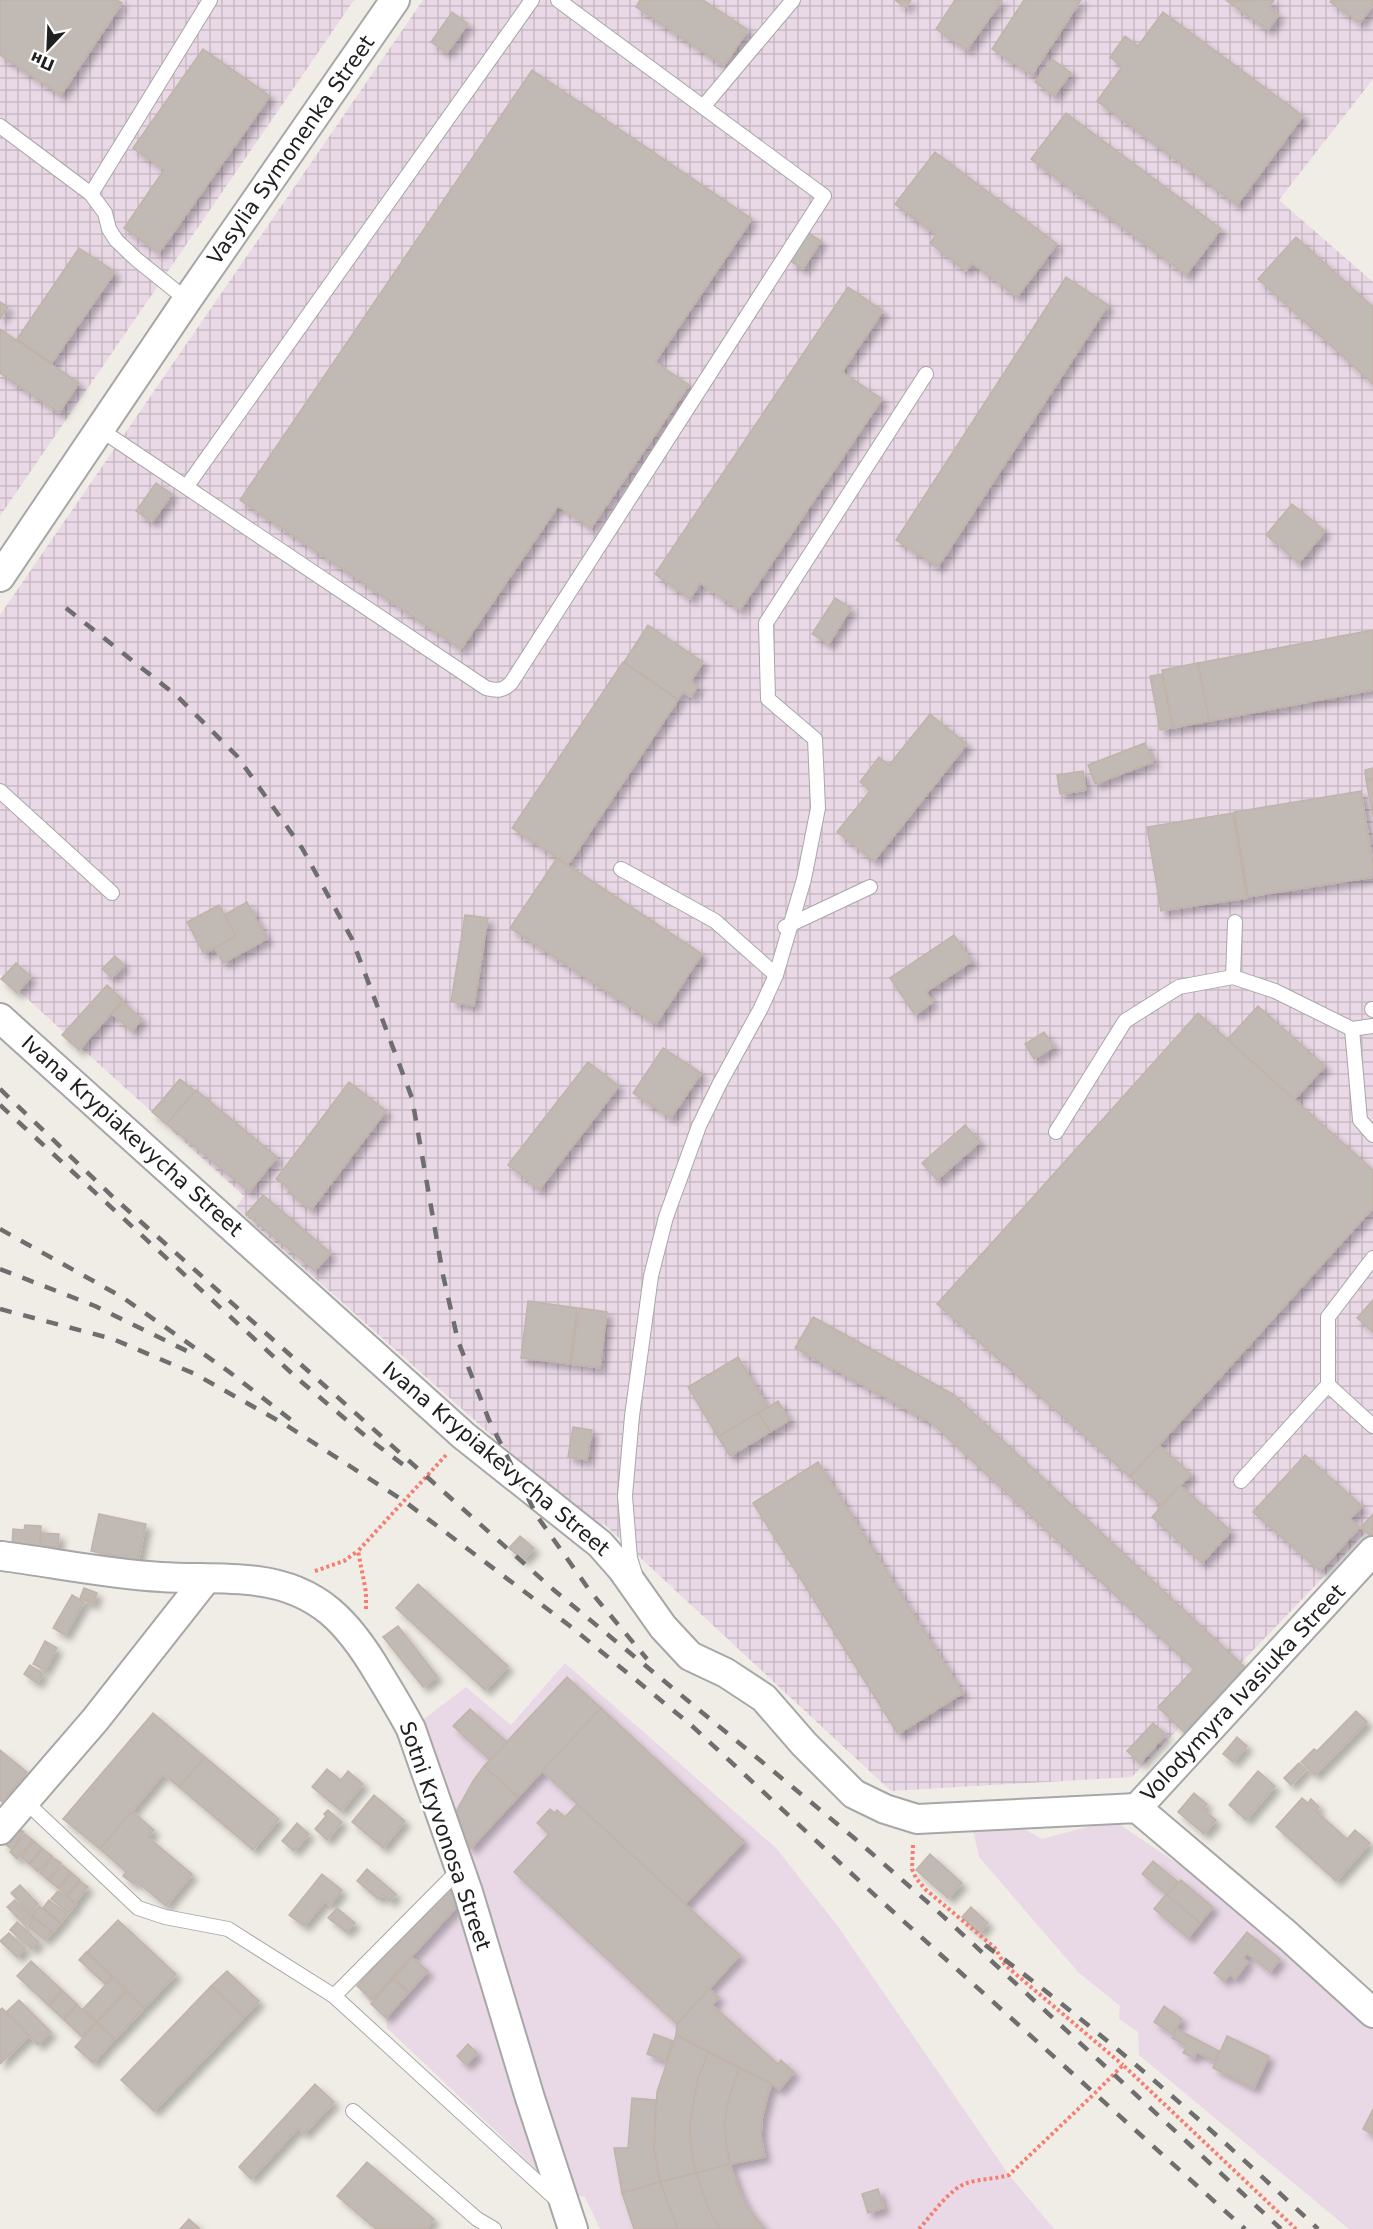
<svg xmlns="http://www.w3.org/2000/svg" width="1373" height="2229" font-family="'DejaVu Sans',sans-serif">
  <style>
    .industrial { fill: url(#industrial-grid) }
    .railway { fill: #e9d9e6 }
    .building { fill: #c1b9b3; stroke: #c2b3a9; stroke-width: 1.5; filter: url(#shadow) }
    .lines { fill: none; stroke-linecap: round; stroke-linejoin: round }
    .service-casing { stroke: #a7a7a7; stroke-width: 16 }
    .minor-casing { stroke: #a7a7a7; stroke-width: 32 }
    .path { stroke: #f77d71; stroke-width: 4; stroke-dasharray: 3 3; stroke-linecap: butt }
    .service { stroke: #fff; stroke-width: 14 }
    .minor { stroke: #fff; stroke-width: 28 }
    .rail { stroke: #6e6e6e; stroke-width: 4.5; stroke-dasharray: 12 12; stroke-linecap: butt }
    .labels { text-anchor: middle; stroke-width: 5; stroke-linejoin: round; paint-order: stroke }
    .street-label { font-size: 21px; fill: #202020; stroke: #fff }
  </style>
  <defs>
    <pattern id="industrial-grid" width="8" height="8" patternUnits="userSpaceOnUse" patternTransform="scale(1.5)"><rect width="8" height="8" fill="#e9d9e6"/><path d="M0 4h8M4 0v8" fill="none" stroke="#c8bac5"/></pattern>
    <filter id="shadow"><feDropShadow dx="5.5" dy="5.5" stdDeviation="3" flood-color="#0004"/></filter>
  </defs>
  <rect width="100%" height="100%" fill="#f0ede6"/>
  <g class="industrial">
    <polygon points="0,0 354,0 0,516"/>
    <polygon points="423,0 1373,0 1373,79 1279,200 1373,282 1373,1525 1132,1777 891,1791 604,1524 597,1529 236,1208 244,1196 0,974 0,615"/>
  </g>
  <g class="railway">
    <polygon points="565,1663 776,1848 837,1925 1009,2175 1054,2229 600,2229 585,2197 560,2192 387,2028 386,2017 371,2004 357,1986 450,1879 411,1729 466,1687 511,1725"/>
    <polygon points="1113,1820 1249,1912 1373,2027 1373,2229 1349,2229 1139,2055 1138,2032 1119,2019 1120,2006 1078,1972 979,1857 973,1830 1017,1825 1042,1839"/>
  </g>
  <g class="building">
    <polygon points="0,0 117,0 122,3 61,95 0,55"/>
    <polygon points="640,0 703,0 748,30 724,66 636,7"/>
    <polygon points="895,0 911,0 906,8"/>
    <polygon points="955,0 1002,0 967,50 936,29"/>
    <polygon points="1024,0 1081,0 1032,75 992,49"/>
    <polygon points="1274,0 1269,7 1279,15 1268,30 1227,1"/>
    <polygon points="1331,0 1373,0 1373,5 1360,23 1330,2"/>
    <polygon points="452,12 468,24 447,53 431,42"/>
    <polygon points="1163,12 1303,116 1237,205 1097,101 1122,67 1110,57 1125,36 1138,46"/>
    <polygon points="203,49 270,96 159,253 124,228 164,170 133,148"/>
    <polygon points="1052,59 1071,73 1054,96 1035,82"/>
    <polygon points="532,70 752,219 655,362 689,385 591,528 558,506 461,649 240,500"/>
    <polygon points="1066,113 1221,229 1186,275 1031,159"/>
    <polygon points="935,152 1057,244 1017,297 972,263 966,271 930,243 936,235 895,204"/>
    <polygon points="808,233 821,241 803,269 790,261"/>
    <polygon points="1296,237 1373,307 1373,384 1258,279"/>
    <polygon points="79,248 115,272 52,363 17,339"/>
    <polygon points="1066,277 1108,305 938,567 896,540"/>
    <polygon points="848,287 883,311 842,372 882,399 740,610 700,583 690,599 655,574"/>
    <polygon points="0,302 8,307 0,319"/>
    <polygon points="0,329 79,383 59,413 0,373"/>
    <polygon points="156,483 172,494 152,522 136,511"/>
    <polygon points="1292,504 1325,531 1299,563 1266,535"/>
    <polygon points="835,598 851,608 829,644 812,634"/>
    <polygon points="648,625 703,662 691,681 698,686 691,697 683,692 678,699 624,662"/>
    <polygon points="1373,630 1373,690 1209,721 1198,663"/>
    <polygon points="623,662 678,700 568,865 512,828"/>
    <polygon points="1198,663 1209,721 1173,728 1162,670"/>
    <polygon points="1162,674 1173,728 1160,730 1150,676"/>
    <polygon points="930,714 967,744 874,861 837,832 870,791 860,782 879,757 889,765"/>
    <polygon points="1145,743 1153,762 1095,784 1088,765"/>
    <polygon points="1373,768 1373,779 1366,780 1365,770"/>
    <polygon points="1083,771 1086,790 1060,794 1057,775"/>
    <polygon points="1373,779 1373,817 1366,780"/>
    <polygon points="1361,791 1373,864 1373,877 1248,897 1234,812"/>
    <polygon points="1233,813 1247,898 1161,911 1147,827"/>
    <polygon points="557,858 702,954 656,1024 510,928"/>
    <polygon points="247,902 267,939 223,963 215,948 236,936 224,915"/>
    <polygon points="219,905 236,936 204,954 187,922"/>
    <polygon points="465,915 488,918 474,1006 451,1002"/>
    <polygon points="954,935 972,961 926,992 933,1002 915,1015 890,978"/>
    <polygon points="115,956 124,965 112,978 102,969"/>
    <polygon points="16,963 31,977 17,993 1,979"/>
    <polygon points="107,985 123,1000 79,1050 62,1035"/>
    <polygon points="123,1002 142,1019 132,1031 112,1014"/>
    <polygon points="1258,1006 1325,1066 1294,1100 1227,1040"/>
    <polygon points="1198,1013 1373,1170 1373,1208 1130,1477 937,1304"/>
    <polygon points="1044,1032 1054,1047 1034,1059 1025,1044"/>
    <polygon points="663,1048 701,1073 671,1118 633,1093"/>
    <polygon points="588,1062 619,1086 539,1190 508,1165"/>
    <polygon points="180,1079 195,1091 167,1124 152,1112"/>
    <polygon points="349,1082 386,1111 311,1210 288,1192 290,1189 276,1179"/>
    <polygon points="196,1090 277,1157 249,1192 167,1124"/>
    <polygon points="965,1125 980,1142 937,1180 922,1163"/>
    <polygon points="263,1195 331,1253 315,1271 246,1214"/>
    <polygon points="1373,1300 1373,1332 1357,1318"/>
    <polygon points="528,1301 577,1308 570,1364 521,1358"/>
    <polygon points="579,1308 607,1312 600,1368 571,1364"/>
    <polygon points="813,1317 953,1394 1247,1669 1186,1734 1158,1707 1194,1669 932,1423 795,1348"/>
    <polygon points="738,1357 768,1407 718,1437 688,1387"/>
    <polygon points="778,1401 790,1420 770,1432 758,1413"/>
    <polygon points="758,1413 770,1432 730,1456 718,1437"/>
    <polygon points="573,1427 592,1430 587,1460 568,1457"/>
    <polygon points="1159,1445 1191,1474 1162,1506 1130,1477"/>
    <polygon points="1305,1455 1362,1506 1350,1519 1360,1527 1320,1571 1253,1512"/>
    <polygon points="818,1462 963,1693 898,1734 753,1503"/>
    <polygon points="1180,1485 1231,1531 1202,1563 1152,1517"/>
    <polygon points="99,1514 146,1524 138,1561 91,1551"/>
    <polygon points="1373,1514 1373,1539 1361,1527"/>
    <polygon points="25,1525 41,1526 40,1547 12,1545 13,1529 24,1530"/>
    <polygon points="41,1533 59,1534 58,1547 40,1546"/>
    <polygon points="520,1536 534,1548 523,1560 509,1548"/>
    <polygon points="418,1584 508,1666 485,1690 396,1608"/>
    <polygon points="84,1588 97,1593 93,1604 80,1598"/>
    <polygon points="72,1595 84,1602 65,1635 53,1628"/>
    <polygon points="398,1626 437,1676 423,1687 383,1637"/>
    <polygon points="45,1641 57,1648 45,1670 33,1664"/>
    <polygon points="30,1665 43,1674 37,1683 24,1674"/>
    <polygon points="567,1677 601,1708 518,1797 484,1766"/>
    <polygon points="601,1708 744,1841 685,1904 542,1771"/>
    <polygon points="470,1709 507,1742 490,1760 453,1726"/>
    <polygon points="1356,1711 1367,1722 1315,1775 1301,1762 1314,1749 1317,1751"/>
    <polygon points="153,1713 205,1757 179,1787 163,1774 100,1849 63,1819"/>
    <polygon points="1153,1723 1166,1734 1140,1763 1127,1751"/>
    <polygon points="1237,1737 1247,1746 1233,1762 1223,1754"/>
    <polygon points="0,1750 27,1772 2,1802 0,1800"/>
    <polygon points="205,1757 279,1819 253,1850 179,1787"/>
    <polygon points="1299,1763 1306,1769 1291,1785 1284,1778"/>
    <polygon points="484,1766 518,1797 470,1849 456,1823 454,1815 473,1781"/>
    <polygon points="327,1769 341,1780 348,1771 363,1784 341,1811 312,1787"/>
    <polygon points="1258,1771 1275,1786 1246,1820 1229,1805"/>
    <polygon points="1194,1793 1207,1804 1203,1809 1216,1820 1204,1834 1178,1812"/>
    <polygon points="374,1795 405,1821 383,1848 352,1822"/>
    <polygon points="1302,1798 1308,1803 1311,1799 1319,1807 1316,1811 1347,1839 1355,1830 1370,1843 1336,1881 1276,1827"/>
    <polygon points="577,1804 740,1955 677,2024 514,1872 549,1834 537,1823 550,1809 555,1813 557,1810 565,1817"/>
    <polygon points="328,1810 342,1822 327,1840 315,1829 326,1816 324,1814"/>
    <polygon points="132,1811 154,1830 148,1837 192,1874 166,1906 136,1881 134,1884 123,1876 126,1872 100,1849"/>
    <polygon points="297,1823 309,1834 294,1851 282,1841"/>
    <polygon points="16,1826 24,1832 12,1849 3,1843"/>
    <polygon points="25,1834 33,1840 17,1859 10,1852"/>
    <polygon points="34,1841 42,1848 29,1864 21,1857"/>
    <polygon points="43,1849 52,1856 38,1872 30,1864"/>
    <polygon points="930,1854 962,1883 948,1898 916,1870"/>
    <polygon points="52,1857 61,1863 48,1880 40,1873"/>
    <polygon points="1153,1861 1178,1882 1167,1895 1142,1874"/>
    <polygon points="62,1865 71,1872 58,1888 49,1881"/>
    <polygon points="367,1869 396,1894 390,1901 382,1895 378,1899 357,1881"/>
    <polygon points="72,1873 80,1880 66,1895 59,1889"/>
    <polygon points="322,1874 342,1890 330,1905 325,1901 304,1926 289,1915"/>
    <polygon points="1181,1880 1213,1907 1200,1923 1167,1895"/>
    <polygon points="80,1881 88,1887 75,1903 67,1896"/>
    <polygon points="20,1885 38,1904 30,1912 11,1893"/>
    <polygon points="447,1887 462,1901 372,2000 357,1986"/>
    <polygon points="58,1891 76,1904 69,1913 51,1899"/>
    <polygon points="1166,1894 1200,1923 1188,1938 1154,1909"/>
    <polygon points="15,1900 33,1917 25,1925 7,1907"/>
    <polygon points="49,1900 67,1914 61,1923 43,1908"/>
    <polygon points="39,1906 60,1923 53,1932 32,1915"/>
    <polygon points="971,1907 988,1923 979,1933 962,1917"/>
    <polygon points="337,1908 355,1923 346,1932 328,1918"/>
    <polygon points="34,1918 52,1932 45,1940 28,1926"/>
    <polygon points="118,1920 176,1974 145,2007 87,1952"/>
    <polygon points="17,1922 39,1942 32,1949 10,1930"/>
    <polygon points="1247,1932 1280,1959 1270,1972 1247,1953 1243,1958 1248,1962 1235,1979 1230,1974 1224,1981 1214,1973"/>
    <polygon points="9,1933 25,1949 17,1957 0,1941"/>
    <polygon points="86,1952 112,1977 105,1984 79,1960"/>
    <polygon points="412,1957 428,1971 409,1992 394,1978"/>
    <polygon points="31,1961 62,1990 48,2005 17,1976"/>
    <polygon points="227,1971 259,2001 244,2017 211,1986"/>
    <polygon points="112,1978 126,1991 97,2021 83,2009"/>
    <polygon points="393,1979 408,1993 386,2018 371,2004"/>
    <polygon points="211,1986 244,2017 154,2111 121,2080"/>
    <polygon points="709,1989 719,1997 712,2005 778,2064 781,2060 794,2072 779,2090 772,2084 676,2035 677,2024"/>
    <polygon points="63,1991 77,2004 63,2019 49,2006"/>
    <polygon points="127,1992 144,2008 115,2039 97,2022"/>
    <polygon points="19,2000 51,2032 38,2045 6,2012"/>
    <polygon points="77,2005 96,2022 82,2037 64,2020"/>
    <polygon points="1164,2006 1182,2019 1172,2034 1154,2022"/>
    <polygon points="2,2008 29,2036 0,2064 0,2010"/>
    <polygon points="96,2023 114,2039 93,2063 75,2047"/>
    <polygon points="1177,2029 1219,2051 1214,2061 1197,2052 1194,2058 1183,2053 1187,2046 1172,2038"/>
    <polygon points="654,2034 673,2041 666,2061 647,2054"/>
    <polygon points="676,2035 708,2052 698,2079 690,2124 691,2146 696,2173 660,2182 654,2149 657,2092"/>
    <polygon points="1227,2036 1269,2056 1254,2088 1213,2068"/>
    <polygon points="468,2044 477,2053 466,2065 457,2056"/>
    <polygon points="708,2052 739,2068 727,2105 725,2123 726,2142 730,2164 696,2173 691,2146 690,2124 698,2079"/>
    <polygon points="739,2068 772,2084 768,2094 762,2119 761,2136 765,2157 730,2164 726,2142 725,2123 727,2105"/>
    <polygon points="315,2084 334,2102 304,2134 298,2128 251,2179 239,2167"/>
    <polygon points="632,2098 656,2100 654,2149 660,2182 622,2193 614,2148 628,2148"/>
    <polygon points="1373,2109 1373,2135 1363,2129"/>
    <polygon points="367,2162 434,2219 426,2229 376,2229 337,2196"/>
    <polygon points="730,2164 740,2193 748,2208 765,2229 720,2229 708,2208 696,2173"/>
    <polygon points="696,2173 708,2208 720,2229 678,2229 674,2221 660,2182"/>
    <polygon points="660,2182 678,2229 634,2229 622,2193"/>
    <polygon points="878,2189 884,2208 868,2213 862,2194"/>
    <polygon points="189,2219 199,2228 197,2229 180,2229"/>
  </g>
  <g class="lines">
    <defs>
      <g id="service">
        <polyline points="703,107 793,0"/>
        <polyline points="0,126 91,194 105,213 109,229 116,240 136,259 187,300"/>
        <polyline points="91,194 210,0"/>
        <path d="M 101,430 L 486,688 C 497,691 503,691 511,683 L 824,196 L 558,0"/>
        <polyline points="187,486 532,0"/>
        <polyline points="0,791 112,893"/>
        <polyline points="621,869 715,921 776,975"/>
        <polyline points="785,927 870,887"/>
        <polyline points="1233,977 1235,922"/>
        <polyline points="1372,1009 1373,1010"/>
        <polyline points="1352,1029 1360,1120 1373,1135"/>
        <polyline points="1056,1132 1125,1021 1179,987 1233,977 1275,991 1352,1029 1373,1026"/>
        <polyline points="1328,1385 1373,1426"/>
        <polyline points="1241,1481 1328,1385 1328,1317 1373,1258"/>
        <polyline points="635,1574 630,1558 625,1496 632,1416 651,1276 666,1217 699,1126 720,1083 761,1008 776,975 804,879 818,808 815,739 768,699 766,623 926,374"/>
        <polyline points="25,1801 138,1908 165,1917 228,1929 334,1996 557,2200"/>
        <polyline points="334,1996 450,1879 460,1872"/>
        <polyline points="353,2111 477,2219 494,2229"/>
      </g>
      <g id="minor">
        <polyline points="0,577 187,300 395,0"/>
        <polyline points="0,1018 464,1436 600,1544 622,1569 663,1627 690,1656 726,1673 764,1698 804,1744 854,1794 885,1809 917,1819 1137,1808 1287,1935 1373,2013"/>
        <path d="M 2,1556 C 55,1563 108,1574 161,1577 C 193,1579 225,1577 257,1581 C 319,1589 349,1623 379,1674 C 390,1692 401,1710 411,1729 L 468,1892 L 530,2098 L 573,2229"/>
        <polyline points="1137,1808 1373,1551"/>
        <polyline points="0,1830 95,1720 206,1579"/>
      </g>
    </defs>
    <use href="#service" class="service-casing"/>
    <use href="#minor" class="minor-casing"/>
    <g class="path">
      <polyline points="315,1571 344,1561 358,1551"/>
      <polyline points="366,1609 366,1592 358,1551 447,1454"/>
      <polyline points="913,1845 912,1869 916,1878 925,1889 995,1948 1005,1965 1123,2065"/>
      <path d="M 919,2229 C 931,2216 950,2188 967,2183 C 980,2179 995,2179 1009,2175 L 1095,2093 L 1123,2065 L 1296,2229"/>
    </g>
    <use href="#service" class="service"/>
    <use href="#minor" class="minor"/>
    <g class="rail">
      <polyline points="66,608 177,696 237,756 302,848 352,939 412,1098 443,1275 458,1341 489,1420 537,1516 590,1591 647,1659"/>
      <polyline points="0,1089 113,1197 555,1591 853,1837 932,1906 1281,2229"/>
      <polyline points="0,1105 298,1379 369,1439 405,1466"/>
      <polyline points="0,1229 122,1297 228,1371 295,1423"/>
      <polyline points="0,1269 95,1306 193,1354"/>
      <polyline points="0,1309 113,1339 195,1374 286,1425 404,1501 570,1626 691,1725 879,1899 1245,2229"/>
      <path d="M 985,1945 C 1103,2032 1212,2129 1318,2229"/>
    </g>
  </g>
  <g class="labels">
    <g class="street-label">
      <text transform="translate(291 150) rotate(-55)" y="7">Vasylia Symonenka Street</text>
      <text transform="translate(132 1136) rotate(42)" y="7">Ivana Krypiakevycha Street</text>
      <text transform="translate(496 1459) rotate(40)" y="7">Ivana Krypiakevycha Street</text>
      <text transform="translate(1243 1693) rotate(-47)" y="7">Volodymyra Ivasiuka Street</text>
      <text transform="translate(445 1836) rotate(71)" y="7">Sotni Kryvonosa Street</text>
    </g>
  </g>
  <g transform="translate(48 48) rotate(203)" stroke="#ffffff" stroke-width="4.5" paint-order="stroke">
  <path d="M0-4.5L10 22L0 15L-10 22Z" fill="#202020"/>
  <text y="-9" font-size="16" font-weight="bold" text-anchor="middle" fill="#202020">Пн</text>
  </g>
</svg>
